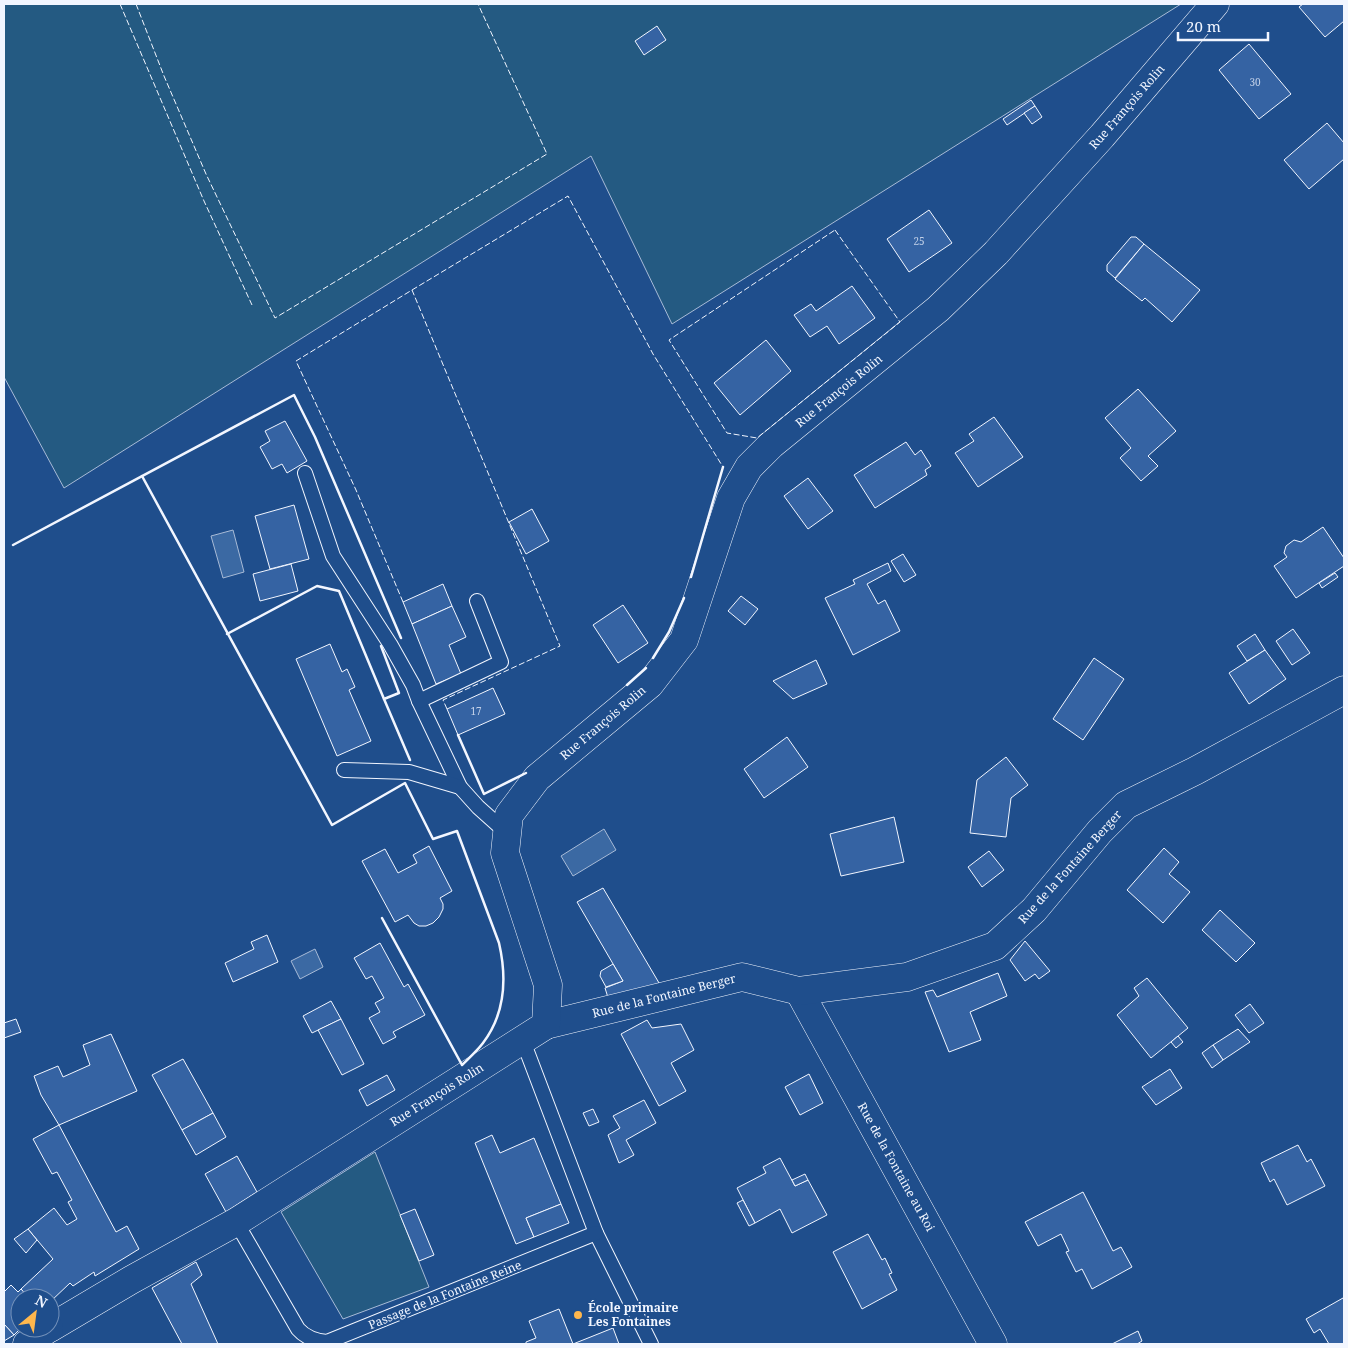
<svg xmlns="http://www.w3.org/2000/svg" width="1348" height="1348" font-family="'Noto Serif',serif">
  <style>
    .green { fill: #245a82; stroke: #a8bbd7 }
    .water { fill: #3b69a3; stroke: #a8bbd7 }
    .building { fill: #3563a3; stroke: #f2f6ff }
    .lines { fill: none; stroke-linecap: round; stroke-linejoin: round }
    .service-casing { stroke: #f2f6ff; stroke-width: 16 }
    .minor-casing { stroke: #f2f6ff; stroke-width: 29 }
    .service { stroke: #1f4e8c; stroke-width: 14 }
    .minor { stroke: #1f4e8c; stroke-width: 28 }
    .fence { stroke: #f2f6ff; stroke-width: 1; stroke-dasharray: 6 2.5; stroke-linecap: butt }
    .wall { stroke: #f2f6ff; stroke-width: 2.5 }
    .poi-dot { fill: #ffb74d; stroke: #1f4e8c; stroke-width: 2 }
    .labels { text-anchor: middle; stroke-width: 4; stroke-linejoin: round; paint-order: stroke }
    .number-label { font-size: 10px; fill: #c3d1e8 }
    .street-label { font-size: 12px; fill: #f2f6ff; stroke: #1f4e8c }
    .poi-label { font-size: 12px; font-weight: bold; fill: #f2f6ff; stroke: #1f4e8c; text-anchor: start }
  </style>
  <rect width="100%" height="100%" fill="#1f4e8c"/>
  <g class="green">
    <polygon points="4,4 1181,4 672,324 591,156 64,488 4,377"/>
    <polygon points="375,1152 429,1287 343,1319 281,1212"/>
  </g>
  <g class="water">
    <polygon points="233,530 244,572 223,578 211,536"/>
    <polygon points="604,829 616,850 573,876 561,856"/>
    <polygon points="315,949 323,967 300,979 291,961"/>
  </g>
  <g class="building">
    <polygon points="1303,4 1344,4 1344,21 1325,37 1299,7"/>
    <polygon points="657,26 666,40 644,55 635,41"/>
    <polygon points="1249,44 1291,94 1259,119 1219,70"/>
    <polygon points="1031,100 1035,106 1007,125 1003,119"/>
    <polygon points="1035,106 1042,117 1032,124 1024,113"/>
    <polygon points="1327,123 1344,143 1344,159 1309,189 1284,160"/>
    <polygon points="929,210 952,243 909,272 887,239"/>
    <polygon points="1131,237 1136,237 1144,244 1115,278 1107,271 1107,265"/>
    <polygon points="1144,244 1200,290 1172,322 1145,298 1142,301 1115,279"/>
    <polygon points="852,286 875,318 839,344 827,326 810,337 794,315 811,304 816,311"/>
    <polygon points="766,340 791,371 740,415 714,383"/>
    <polygon points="1138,389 1176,431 1148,456 1158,466 1141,481 1120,458 1131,448 1105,418"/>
    <polygon points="994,417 1023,457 978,487 955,453 974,441 969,434"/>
    <polygon points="285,421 307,461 287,473 282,464 272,469 260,447 270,441 265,431"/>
    <polygon points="906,442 915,455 921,450 931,466 925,470 927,475 875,508 854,475"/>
    <polygon points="808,478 833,511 808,529 784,496"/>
    <polygon points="294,505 309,559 270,569 255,516"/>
    <polygon points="532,509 549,541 526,554 509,522"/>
    <polygon points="1323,527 1344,558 1344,566 1296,598 1274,566 1287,557 1284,553 1286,546 1294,540 1301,542"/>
    <polygon points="903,554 916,575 904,582 891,561"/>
    <polygon points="888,563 891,571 867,584 878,604 885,600 900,631 853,655 825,598 855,584 853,580"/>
    <polygon points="291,564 298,591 260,601 253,574"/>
    <polygon points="1335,573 1338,577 1322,588 1319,583"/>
    <polygon points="443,584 452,606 412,624 403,602"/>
    <polygon points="741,596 758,609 745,625 728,611"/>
    <polygon points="623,605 648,643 618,663 593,625"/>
    <polygon points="452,606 466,637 449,645 461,674 436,684 412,624"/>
    <polygon points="1293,629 1310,653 1292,665 1276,641"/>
    <polygon points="1255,634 1265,650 1247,661 1237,646"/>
    <polygon points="330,644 342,672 347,669 355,687 349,690 371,741 337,756 296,659"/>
    <polygon points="1265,650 1286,679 1249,704 1229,673"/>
    <polygon points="1094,658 1124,679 1083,740 1053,719"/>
    <polygon points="816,660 827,684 793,699 773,681"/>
    <polygon points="493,688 505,714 458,735 447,709"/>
    <polygon points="787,737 808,767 764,798 744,769"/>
    <polygon points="1006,757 1028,785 1011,798 1006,837 970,833 977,780"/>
    <polygon points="894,817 904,862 841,876 830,834"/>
    <polygon points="429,846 452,891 440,898 443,904 443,909 439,917 433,923 426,926 419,926 414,923 408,915 395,922 362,861 385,849 398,873 417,863 413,855"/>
    <polygon points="1164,848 1179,862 1169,874 1190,892 1163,923 1127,890"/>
    <polygon points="989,851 1004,870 982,887 968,867"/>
    <polygon points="603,888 662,988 610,1004 605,988 623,981 577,902"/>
    <polygon points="1220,910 1255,943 1236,962 1202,930"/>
    <polygon points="267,935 278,962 233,982 225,963 254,949 251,942"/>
    <polygon points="1025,941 1050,971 1039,979 1035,974 1025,981 1010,960"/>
    <polygon points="380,943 404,987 408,984 425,1015 393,1032 396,1037 383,1044 369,1018 380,1012 375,1003 384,998 372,976 366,979 354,958"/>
    <polygon points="613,964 623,981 606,987 600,976 601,971"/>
    <polygon points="998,973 1007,996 970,1012 981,1040 949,1052 925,992 933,990 937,997"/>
    <polygon points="1147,978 1188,1028 1151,1058 1117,1015 1139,996 1134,988"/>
    <polygon points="331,1001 341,1019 312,1033 303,1016"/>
    <polygon points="1250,1004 1264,1023 1249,1033 1235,1015"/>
    <polygon points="16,1019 21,1032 4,1038 4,1023"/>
    <polygon points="341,1019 364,1064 342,1075 318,1030"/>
    <polygon points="647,1020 652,1028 681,1024 694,1050 671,1063 686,1091 659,1106 621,1034"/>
    <polygon points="1238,1029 1250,1042 1223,1060 1213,1045"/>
    <polygon points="111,1034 137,1091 59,1125 41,1095 34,1076 58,1066 63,1077 90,1065 83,1045"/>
    <polygon points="1178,1036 1183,1042 1176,1048 1171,1042"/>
    <polygon points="1213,1045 1223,1060 1212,1068 1202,1053"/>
    <polygon points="183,1059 213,1113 182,1130 152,1075"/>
    <polygon points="1170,1069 1182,1088 1156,1105 1142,1087"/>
    <polygon points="809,1074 823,1103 800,1115 785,1087"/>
    <polygon points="387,1075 395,1090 367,1106 359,1090"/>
    <polygon points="644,1100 656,1123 626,1140 634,1155 619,1163 608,1135 620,1128 613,1116"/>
    <polygon points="593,1109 599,1122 589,1126 583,1113"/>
    <polygon points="213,1113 226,1137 196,1155 182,1130"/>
    <polygon points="59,1125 116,1232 127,1226 139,1249 95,1276 94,1272 73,1286 70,1283 50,1302 50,1298 29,1298 21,1289 53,1259 28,1229 54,1208 67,1225 77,1219 68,1202 72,1200 57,1172 52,1174 33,1139"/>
    <polygon points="492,1135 500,1153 534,1138 561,1204 526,1218 534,1237 516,1244 475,1143"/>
    <polygon points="1298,1145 1307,1162 1311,1159 1325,1186 1287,1205 1274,1179 1270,1182 1261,1163"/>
    <polygon points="237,1156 257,1192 226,1212 205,1174"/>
    <polygon points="780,1158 795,1186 808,1180 827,1215 792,1233 780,1209 755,1223 737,1188 766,1173 763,1167"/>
    <polygon points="805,1174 808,1180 795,1186 792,1180"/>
    <polygon points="1083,1192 1113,1251 1121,1247 1132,1267 1092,1289 1082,1269 1076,1272 1066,1252 1069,1251 1061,1234 1038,1246 1025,1222"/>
    <polygon points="743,1200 755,1223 749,1226 737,1203"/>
    <polygon points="561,1204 569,1223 534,1237 526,1218"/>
    <polygon points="415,1209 434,1255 419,1261 400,1215"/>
    <polygon points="28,1229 37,1240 26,1253 14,1239"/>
    <polygon points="868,1234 882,1260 885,1258 892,1273 889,1274 897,1290 862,1309 833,1252"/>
    <polygon points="196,1262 202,1275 191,1284 218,1344 182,1344 152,1288"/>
    <polygon points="11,1285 18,1292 21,1289 29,1298 20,1298 20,1328 21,1328 14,1335 4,1324 4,1292"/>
    <polygon points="1343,1298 1344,1300 1344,1344 1329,1344 1320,1329 1314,1333 1306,1319"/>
    <polygon points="559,1309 573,1344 613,1328 619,1344 526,1344 526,1342 536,1338 529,1321"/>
    <polygon points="4,1324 14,1335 4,1341"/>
    <polygon points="1138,1331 1142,1341 1137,1344 1112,1344"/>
  </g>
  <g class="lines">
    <defs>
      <g id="service">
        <polyline points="305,473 333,556 390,644 413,685 419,701 460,787 478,807 507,833"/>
        <polyline points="419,701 501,662 477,601"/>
        <polyline points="344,770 409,772 460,787"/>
        <polyline points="523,1041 596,1233 651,1344"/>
        <path d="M 236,1222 L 298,1329 C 306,1338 315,1341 327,1342 L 596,1233"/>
      </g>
      <g id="minor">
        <polyline points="799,991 993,1344"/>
        <polyline points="546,1025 742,977 799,991 907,977 995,946 1034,910 1100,831 1126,805 1195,771 1344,690"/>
        <polyline points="50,1328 131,1280 236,1222 546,1025 548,985 505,853 509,815 537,778 650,684 684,640 731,498 749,467 771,445 938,309 996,253 1102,136 1215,4"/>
        <polyline points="27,1344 49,1328"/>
      </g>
    </defs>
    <use href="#service" class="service-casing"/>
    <use href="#minor" class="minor-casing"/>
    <use href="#service" class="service"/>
    <use href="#minor" class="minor"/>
    <g class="fence">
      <polyline points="120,4 204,201 252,305"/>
      <polyline points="136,4 164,76 206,174 275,318 547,154 478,4"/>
      <polygon points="835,230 900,322 757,438 727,433 669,340"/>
      <polyline points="412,290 568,196 653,354 723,467"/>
      <polyline points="403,602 356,490 296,361 412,290 560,646 443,700 447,709"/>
    </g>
    <g class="wall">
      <path d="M 142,476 L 332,825 L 405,783 L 433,839 L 457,831 L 499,943 C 507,978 505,1014 483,1043 C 477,1051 469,1058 462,1065 L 382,918"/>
      <polyline points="13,545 294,395 315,437 401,638"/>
      <polyline points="691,577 723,467"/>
      <polyline points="227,634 317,586 339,591 384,699"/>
      <polyline points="381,646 399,693 384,699 410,760"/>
      <polyline points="653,658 669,632 684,598"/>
      <polyline points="627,685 646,668"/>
      <polyline points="458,735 484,794 526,773"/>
    </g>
  </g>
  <circle class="poi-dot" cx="578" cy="1315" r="5"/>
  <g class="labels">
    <g class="number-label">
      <text x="1255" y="86">30</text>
      <text x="919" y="245">25</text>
      <text x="476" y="715">17</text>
    </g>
    <g class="street-label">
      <text transform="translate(1127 107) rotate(-49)" y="4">Rue François Rolin</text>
      <text transform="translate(839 391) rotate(-39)" y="4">Rue François Rolin</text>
      <text transform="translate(603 723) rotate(-40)" y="4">Rue François Rolin</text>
      <text transform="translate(1070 867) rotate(-48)" y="4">Rue de la Fontaine Berger</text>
      <text transform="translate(664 996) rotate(-14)" y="4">Rue de la Fontaine Berger</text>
      <text transform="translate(437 1095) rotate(-32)" y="4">Rue François Rolin</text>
      <text transform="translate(896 1167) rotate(61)" y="4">Rue de la Fontaine au Roi</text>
      <text transform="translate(445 1295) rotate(-22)" y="4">Passage de la Fontaine Reine</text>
    </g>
    <g class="poi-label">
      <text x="588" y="1312">École primaire<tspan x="588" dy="14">Les Fontaines</tspan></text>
    </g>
  </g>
  <rect width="1348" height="1348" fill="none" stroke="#f2f6ff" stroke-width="10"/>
  <g transform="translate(35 1313) rotate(29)"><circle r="24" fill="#1f4e8c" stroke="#7391ba"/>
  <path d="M0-4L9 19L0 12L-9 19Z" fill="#ffb74d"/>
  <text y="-8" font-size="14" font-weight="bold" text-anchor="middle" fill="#f2f6ff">N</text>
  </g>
  <path d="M1178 32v8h90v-8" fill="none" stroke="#f2f6ff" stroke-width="2.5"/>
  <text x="1186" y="32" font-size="15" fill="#f2f6ff" stroke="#1f4e8c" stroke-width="4" paint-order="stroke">20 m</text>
</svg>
